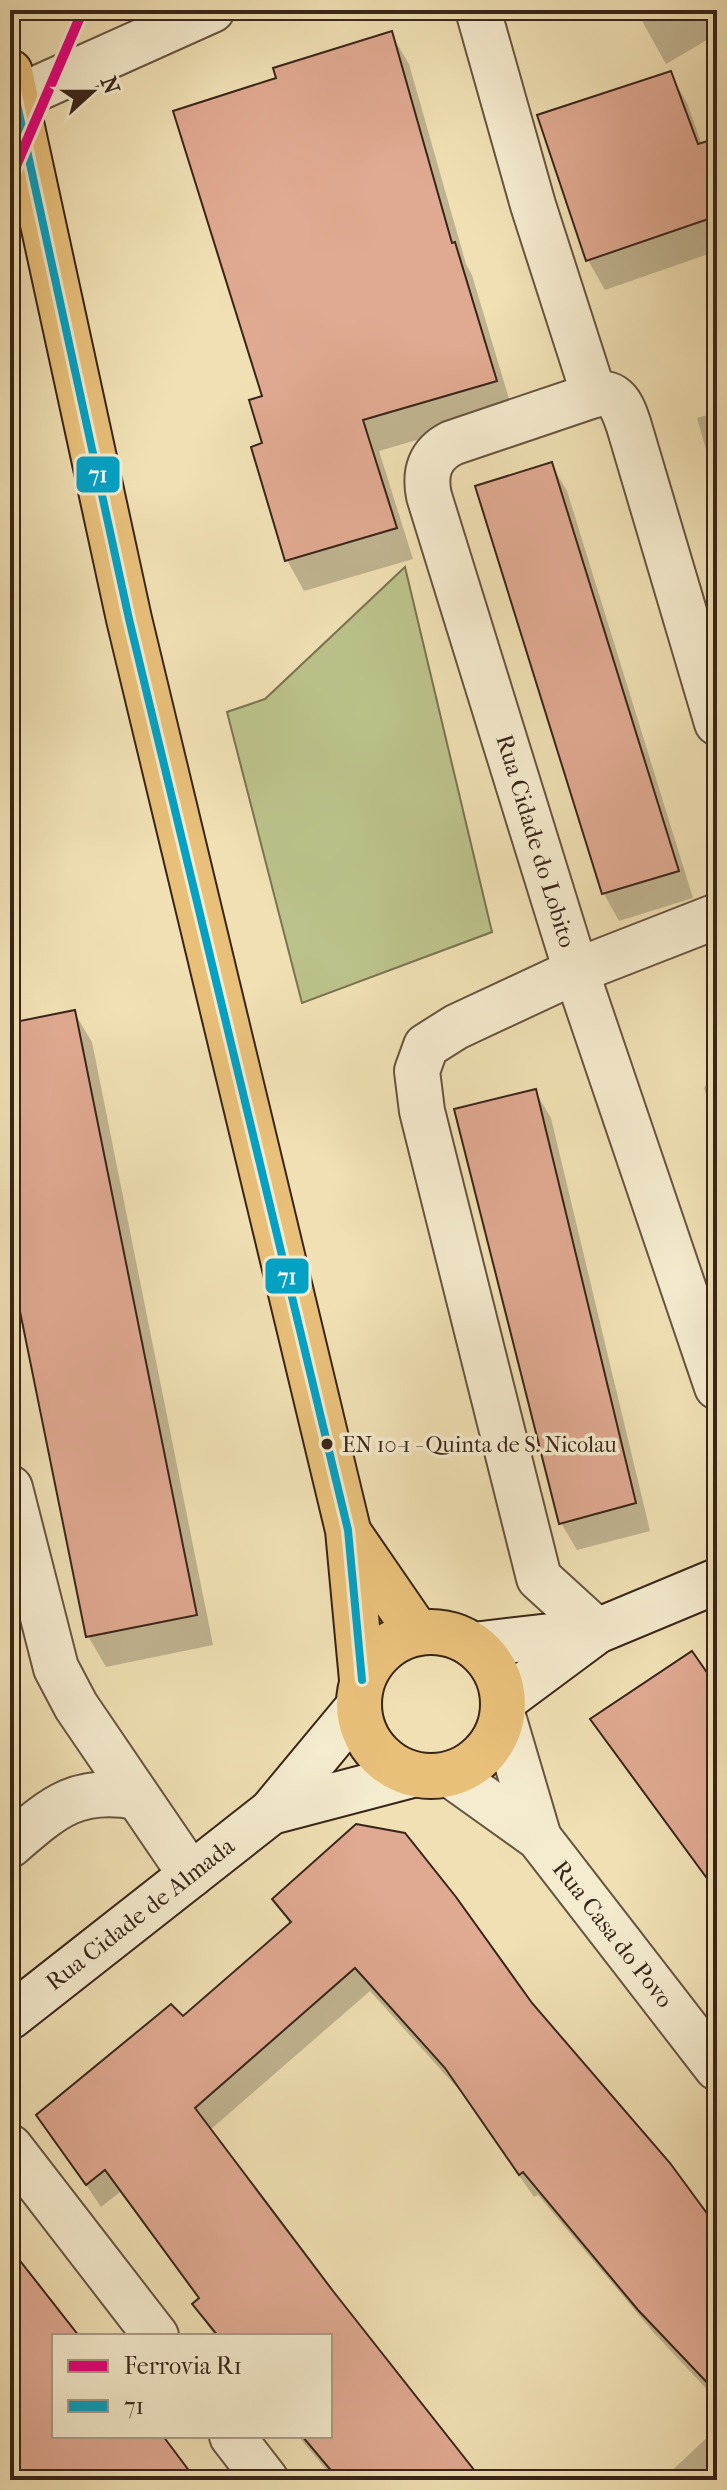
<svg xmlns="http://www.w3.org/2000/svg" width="727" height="2490" font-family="'IM FELL French Canon',serif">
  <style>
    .green { fill: #bcc28b; stroke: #7a7452; stroke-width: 2 }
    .shadow { fill: #0003 }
    .building { fill: #e0a991; stroke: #392519; stroke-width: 2 }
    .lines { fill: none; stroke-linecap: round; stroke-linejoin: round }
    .street-casing { stroke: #675440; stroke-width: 48 }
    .secondary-casing { stroke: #392519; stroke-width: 48 }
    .primary-casing { stroke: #392519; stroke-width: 48 }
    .street { stroke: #f5ebce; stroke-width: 44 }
    .secondary { stroke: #f5ebce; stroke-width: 44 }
    .primary { stroke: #e8c07a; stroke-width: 44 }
    .bus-1-casing { stroke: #f5ebce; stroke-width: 14 }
    .bus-1 { stroke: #03a2c5; stroke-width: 8 }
    .rail-1-casing { stroke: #f5ebce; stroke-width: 16 }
    .rail-1 { stroke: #e5007d; stroke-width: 10 }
    .bus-dot { fill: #392519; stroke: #f5ebce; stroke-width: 3 }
    .labels { text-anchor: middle; stroke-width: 7; stroke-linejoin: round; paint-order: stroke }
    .bus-label { font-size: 22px; fill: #392519; stroke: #f5ebce; text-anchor: start }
    .street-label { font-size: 24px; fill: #392519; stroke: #f5ebce }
    .line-badge { stroke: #f5ebce; stroke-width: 3 }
    .badge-label { font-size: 22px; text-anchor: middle; font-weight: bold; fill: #fff }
  </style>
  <rect width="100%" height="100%" fill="#f0e0b4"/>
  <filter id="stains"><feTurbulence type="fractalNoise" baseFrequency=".0025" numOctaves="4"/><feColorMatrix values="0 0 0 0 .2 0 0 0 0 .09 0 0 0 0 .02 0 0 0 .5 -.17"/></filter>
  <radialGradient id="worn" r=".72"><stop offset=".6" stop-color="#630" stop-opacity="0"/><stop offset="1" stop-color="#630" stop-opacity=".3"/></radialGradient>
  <polygon class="green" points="405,567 492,932 302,1003 227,712 265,699"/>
  <g class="shadow">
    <polygon points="636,10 717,10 717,34 666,64"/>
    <polygon points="391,34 409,64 466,264 472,275 513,412 379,451 413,559 304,591 287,560 265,444 278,79"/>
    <polygon points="670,73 687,103 702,145 717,140 717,251 605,290 588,260 540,116"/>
    <polygon points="717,412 717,487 697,418"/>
    <polygon points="551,464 567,491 693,898 619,921 604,894 477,487"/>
    <polygon points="74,1012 92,1042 213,1645 106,1667 88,1636 10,1252 10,1025"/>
    <polygon points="717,1067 717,1130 704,1088"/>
    <polygon points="535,1091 551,1118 650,1531 577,1550 561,1523"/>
    <polygon points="717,1691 717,1893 605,1740 593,1719"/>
    <polygon points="10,1784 22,1839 10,1843"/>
    <polygon points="275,1899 530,2004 717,2230 717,2400 654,2333 538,2195 534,2197 461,2092 370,1991 210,2130 332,2292 480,2480 335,2480 298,2436 330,2436 330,2336 215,2336 194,2305 200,2300 120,2192 101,2207 39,2115 183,2019 291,1926"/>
    <polygon points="10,2251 77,2336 54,2336 54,2436 160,2436 194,2480 23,2480 10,2463"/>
    <polygon points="717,2428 717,2480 662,2480"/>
  </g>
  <g class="building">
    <polygon points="392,31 452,243 455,242 497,381 363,420 397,528 285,561 251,447 262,443 249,400 262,396 173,111 276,78 273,68"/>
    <polygon points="671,71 698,144 717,138 717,216 586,261 537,115"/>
    <polygon points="552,462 679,871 602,894 475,486"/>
    <polygon points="75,1010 197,1615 86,1637 10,1262 10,1023"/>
    <polygon points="536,1089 636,1503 559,1524 454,1109"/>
    <polygon points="692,1651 717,1687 717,1892 590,1719"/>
    <polygon points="356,1824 405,1833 456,1897 532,2003 670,2163 717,2227 717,2393 638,2310 523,2172 519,2175 445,2068 355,1968 195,2108 333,2291 482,2480 339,2480 302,2436 330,2436 330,2336 218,2336 192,2304 199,2298 105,2170 86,2185 36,2115 171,2004 183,2016 291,1922 272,1899"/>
    <polygon points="10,2248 79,2336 54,2336 54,2436 163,2436 196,2480 26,2480 10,2459"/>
  </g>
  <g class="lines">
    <defs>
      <g id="street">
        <polyline points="478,10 533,205 594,395"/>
        <polyline points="16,98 212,10"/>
        <path d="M 717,723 L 629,426 C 623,408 617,389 594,395 L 452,443 C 430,454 424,472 429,496 L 576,971 L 717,1387"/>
        <polyline points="10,1488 56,1668 76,1706 191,1875"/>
        <polyline points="597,1631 539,1578 422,1111 417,1071 426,1046 456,1027 576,971 717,916"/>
        <polyline points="503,1716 539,1838"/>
        <polyline points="451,1775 539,1838 717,2068"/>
        <path d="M 10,1845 C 54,1807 77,1786 137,1797"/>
        <polyline points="10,2147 156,2336"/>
        <polyline points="232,2436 266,2480"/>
      </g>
      <g id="secondary">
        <polyline points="473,1645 594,1631"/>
        <polyline points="504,1700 597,1631 717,1581"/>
        <polyline points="271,1812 412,1775"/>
        <polyline points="10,2017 271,1812 359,1706"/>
      </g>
      <g id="primary">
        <polyline points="10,72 129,619 348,1530 362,1680"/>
        <polyline points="351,1536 417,1632"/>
        <circle cx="431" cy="1704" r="72"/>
      </g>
    </defs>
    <use href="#street" class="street-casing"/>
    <use href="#secondary" class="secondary-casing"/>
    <use href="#primary" class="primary-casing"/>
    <use href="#street" class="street"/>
    <use href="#secondary" class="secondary"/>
    <use href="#primary" class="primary"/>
    <defs>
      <polyline id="bus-1" points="10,72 129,619 348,1530 362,1680"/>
    </defs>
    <use href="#bus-1" class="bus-1-casing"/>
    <use href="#bus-1" class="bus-1"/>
    <defs>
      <polyline id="rail-1" points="10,180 83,10"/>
    </defs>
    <use href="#rail-1" class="rail-1-casing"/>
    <use href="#rail-1" class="rail-1"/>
  </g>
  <circle class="bus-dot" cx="327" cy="1444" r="7"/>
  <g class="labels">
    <g class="bus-label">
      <text x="342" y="1452">EN 10-1 - Quinta de S. Nicolau</text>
    </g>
    <g class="street-label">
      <text transform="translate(536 841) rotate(73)" y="8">Rua Cidade do Lobito</text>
      <text transform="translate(140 1914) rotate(-38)" y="8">Rua Cidade de Almada</text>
      <text transform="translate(613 1934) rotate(52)" y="8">Rua Casa do Povo</text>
    </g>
  </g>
  <g class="line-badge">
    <rect x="75" y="455" width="46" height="39" rx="8" fill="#03a2c5"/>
    <rect x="264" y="1257" width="46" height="38" rx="8" fill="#03a2c5"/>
  </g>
  <g class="badge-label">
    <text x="98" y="482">71</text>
    <text x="287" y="1284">71</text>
  </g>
  <rect width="727" height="2490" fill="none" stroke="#f0e0b4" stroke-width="40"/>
  <rect x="12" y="12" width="703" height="2466" fill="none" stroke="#392519" stroke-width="4"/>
  <rect x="20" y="20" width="687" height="2450" fill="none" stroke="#392519" stroke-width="2"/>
  <rect x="52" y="2334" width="280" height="104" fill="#f5ebce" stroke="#aa9c86" stroke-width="2"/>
  <rect x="68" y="2360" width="40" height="12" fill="#e5007d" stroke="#aa9c86" stroke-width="2"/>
  <text x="124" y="2374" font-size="24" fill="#392519">Ferrovia R1</text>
  <rect x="68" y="2400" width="40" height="12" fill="#03a2c5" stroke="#aa9c86" stroke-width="2"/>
  <text x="124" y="2414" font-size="24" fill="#392519">71</text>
  <g transform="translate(92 92) rotate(69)" stroke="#f5ebce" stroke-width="6" paint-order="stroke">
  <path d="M0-6L14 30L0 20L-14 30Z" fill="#392519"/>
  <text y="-12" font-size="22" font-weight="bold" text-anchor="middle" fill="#392519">N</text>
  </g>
  <rect width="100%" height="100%" filter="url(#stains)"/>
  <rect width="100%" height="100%" fill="url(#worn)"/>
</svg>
